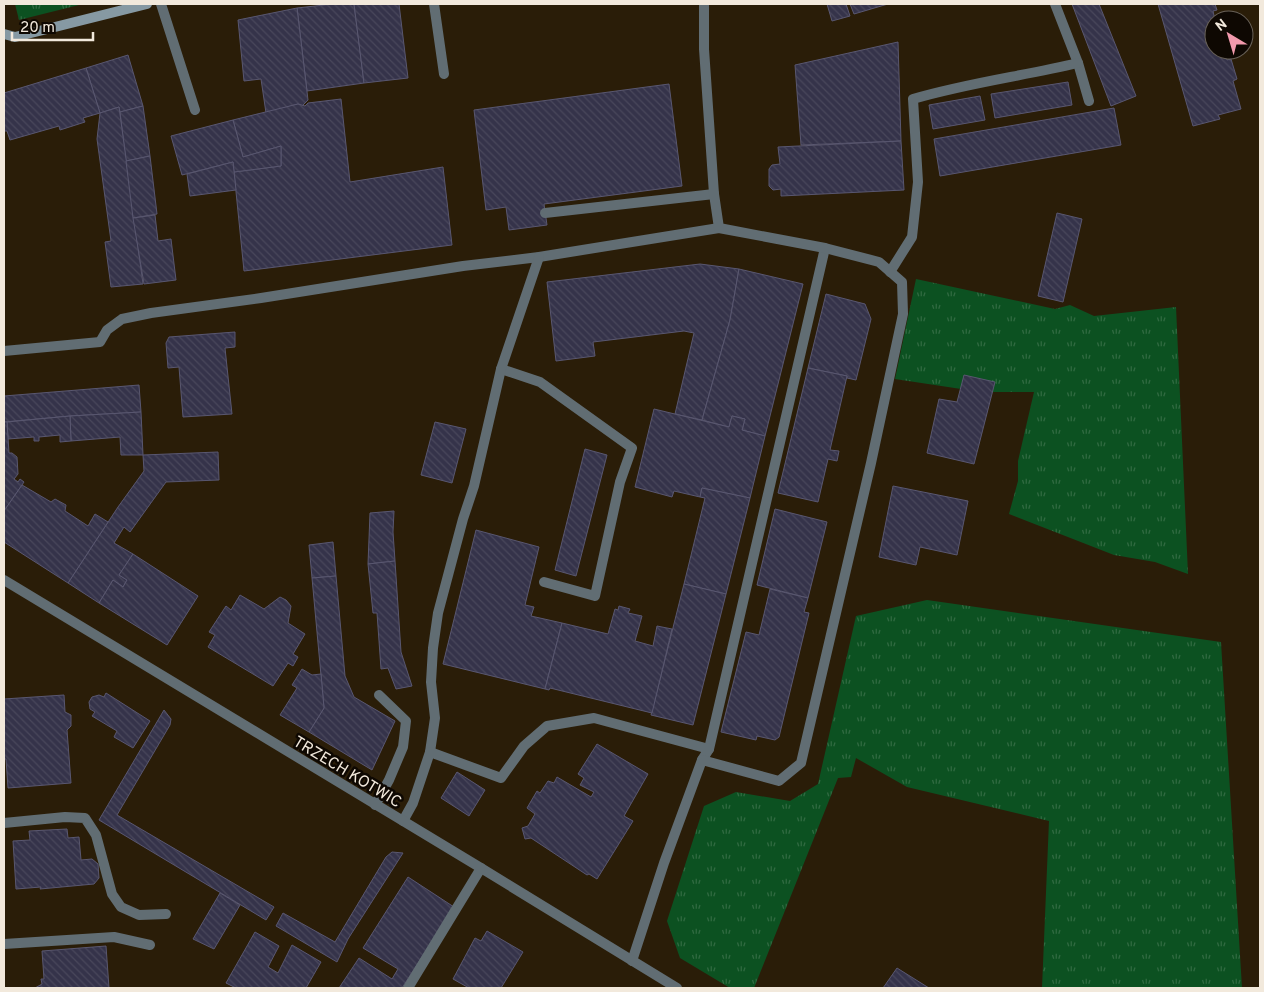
<svg xmlns="http://www.w3.org/2000/svg" width="1264" height="992" font-family="Overpass,sans-serif">
  <style>
    .grass { fill: url(#grass-tufts) }
    .building { fill: url(#building-back-hatch); stroke: #595770 }
    .lines { fill: none; stroke-linecap: round; stroke-linejoin: round }
    .service { stroke: #616d73; stroke-width: 10 }
    .minor { stroke: #616d73; stroke-width: 10 }
    .tertiary { stroke: #616d73; stroke-width: 10 }
    .secondary { stroke: #8699a3; stroke-width: 10 }
    .labels { text-anchor: middle; stroke-width: 5; stroke-linejoin: round; paint-order: stroke }
    .street-label { font-size: 16px; fill: #f2e9dc; stroke: #0e0802 }
  </style>
  <defs>
    <pattern id="grass-tufts" width="24" height="20" patternUnits="userSpaceOnUse" patternTransform="scale(1.25)"><rect width="24" height="20" fill="#0c5121"/><path d="M3 7l-1-3M5 7V3M7 7l1-3M15 17l-1-3M17 17v-4M19 17l1-3" fill="none" stroke="#306a41"/></pattern>
    <pattern id="building-back-hatch" width="6" height="6" patternUnits="userSpaceOnUse" patternTransform="scale(1.25)"><rect width="6" height="6" fill="#35334a"/><path d="M-1 5l2 2M0 0l6 6M5-1l2 2" fill="none" stroke="#49475b"/></pattern>
  </defs>
  <rect width="100%" height="100%" fill="#2a1d08"/>
  <g class="grass">
    <polygon points="15,4 83,4 19,20"/>
    <polygon points="916,279 1055,309 1070,305 1094,316 1176,307 1188,574 1155,562 1114,555 1009,514 1018,481 1018,461 1034,392 981,392 895,379"/>
    <polygon points="927,600 1221,642 1242,988 1042,988 1049,821 907,787 856,758 851,777 838,778 754,988 730,988 680,958 667,921 704,806 736,792 790,801 818,784 856,616"/>
  </g>
  <g class="building">
    <polygon points="333,4 354,4 364,83 307,91 297,8"/>
    <polygon points="354,4 399,4 408,78 364,83"/>
    <polygon points="827,4 846,4 850,16 832,21"/>
    <polygon points="850,4 888,4 854,14"/>
    <polygon points="1072,4 1099,4 1136,96 1111,106"/>
    <polygon points="1158,4 1215,4 1217,10 1213,11 1215,20 1214,20 1214,50 1224,50 1227,60 1231,59 1237,79 1233,81 1241,109 1218,115 1220,119 1193,126"/>
    <polygon points="297,8 308,100 302,106 298,104 266,113 261,79 244,81 238,20"/>
    <polygon points="898,42 901,141 801,145 795,65"/>
    <polygon points="128,55 143,106 120,112 119,107 100,113 86,68"/>
    <polygon points="86,68 100,113 83,118 85,122 60,130 59,126 10,140 7,131 4,131 4,93"/>
    <polygon points="1068,82 1072,105 995,118 991,94"/>
    <polygon points="669,84 682,186 544,204 547,225 509,230 506,207 486,210 474,110"/>
    <polygon points="980,96 985,120 933,129 929,105"/>
    <polygon points="341,99 350,182 443,167 452,245 244,271 234,172 281,166 281,146 243,157 233,120 298,104 305,106 308,103"/>
    <polygon points="143,106 150,156 126,161 120,112"/>
    <polygon points="119,107 143,284 111,287 105,242 111,241 97,139 100,113"/>
    <polygon points="1114,108 1121,145 940,176 934,139"/>
    <polygon points="233,120 243,157 281,146 281,166 234,172 233,162 182,175 171,136"/>
    <polygon points="901,141 904,190 781,196 781,189 773,190 769,186 769,169 772,165 780,164 778,147"/>
    <polygon points="150,156 157,214 133,218 126,161"/>
    <polygon points="233,162 236,190 190,196 187,174"/>
    <polygon points="1057,213 1082,219 1063,302 1038,296"/>
    <polygon points="155,215 158,241 171,239 176,280 144,284 133,218"/>
    <polygon points="700,264 739,269 730,320 702,420 675,414 694,333 684,331 593,342 595,356 556,361 547,282"/>
    <polygon points="739,269 803,284 765,436 742,430 745,419 732,416 729,427 702,420 730,320"/>
    <polygon points="826,294 865,304 871,319 856,380 847,378 847,376 808,368"/>
    <polygon points="235,332 235,347 225,348 232,414 183,417 179,367 168,368 166,343 169,337"/>
    <polygon points="808,368 847,376 830,450 839,451 837,461 828,459 818,502 778,493"/>
    <polygon points="964,375 995,382 974,464 927,453 939,399 957,402"/>
    <polygon points="139,385 141,412 70,416 4,422 4,396"/>
    <polygon points="654,409 729,427 732,416 745,419 742,430 765,436 750,498 702,488 700,497 674,491 672,497 635,487"/>
    <polygon points="141,412 143,455 121,455 120,437 71,441 70,416"/>
    <polygon points="70,416 71,441 60,442 60,435 39,437 39,441 34,441 34,437 8,439 7,422"/>
    <polygon points="4,422 7,422 9,453 12,453 17,457 18,474 14,479 18,482 20,479 24,482 4,511"/>
    <polygon points="435,422 466,429 452,483 421,475"/>
    <polygon points="585,449 607,455 576,576 555,570"/>
    <polygon points="218,452 219,480 166,482 130,532 124,527 114,543 133,554 119,575 127,580 123,587 113,580 99,603 68,583 118,507 144,471 143,455"/>
    <polygon points="22,485 51,502 55,499 66,505 65,511 88,526 95,514 108,522 68,583 4,542 4,511"/>
    <polygon points="893,486 968,501 957,555 920,547 916,565 879,557"/>
    <polygon points="702,488 750,498 726,594 684,584 705,498 700,497"/>
    <polygon points="775,509 827,522 808,598 757,585"/>
    <polygon points="394,511 393,532 395,561 368,564 370,513"/>
    <polygon points="476,530 539,547 525,605 534,607 531,616 562,623 545,689 443,664"/>
    <polygon points="333,542 336,576 312,578 309,545"/>
    <polygon points="133,554 198,596 167,645 99,603 113,580 123,587 127,580 119,575"/>
    <polygon points="395,561 401,652 412,686 396,689 388,668 381,669 377,613 373,613 368,564"/>
    <polygon points="336,576 345,676 354,697 395,721 372,770 309,732 324,708 312,578"/>
    <polygon points="684,584 726,594 693,725 651,715"/>
    <polygon points="770,589 808,598 804,612 809,613 779,737 775,740 757,736 756,740 721,732 746,632 759,635"/>
    <polygon points="240,595 264,609 280,597 286,600 291,606 288,623 305,634 293,654 298,657 293,666 288,663 273,686 208,647 215,635 209,632 226,606 231,610"/>
    <polygon points="619,606 630,609 628,613 642,616 635,641 653,646 657,626 672,629 652,713 550,688 549,690 545,689 562,623 608,634 615,609 618,610"/>
    <polygon points="302,669 312,675 321,674 324,708 309,732 280,715 297,688 292,685"/>
    <polygon points="106,693 150,721 133,748 114,737 117,731 92,716 95,712 90,709 89,702 92,697 99,695 104,697"/>
    <polygon points="64,695 65,712 71,715 71,726 67,730 71,783 8,788 6,759 4,759 4,699"/>
    <polygon points="164,710 171,719 170,725 117,815 274,907 266,920 99,820"/>
    <polygon points="597,744 648,774 624,816 633,821 597,879 589,874 587,875 531,838 525,839 522,828 528,826 535,814 527,808 537,791 540,793 548,781 554,783 557,777 591,797 594,792 580,785 584,778 578,774"/>
    <polygon points="457,772 485,790 469,816 441,798"/>
    <polygon points="67,829 68,838 79,837 81,860 92,859 98,864 99,878 94,884 40,889 41,887 16,889 13,841 30,840 29,831"/>
    <polygon points="392,852 403,853 348,939 337,962 276,926 283,913 335,942 386,857"/>
    <polygon points="408,877 454,907 402,988 339,988 359,958 392,979 398,969 363,948"/>
    <polygon points="220,893 240,905 214,949 193,939"/>
    <polygon points="487,931 523,952 501,988 469,988 453,979 475,938 481,941"/>
    <polygon points="255,932 279,946 268,967 278,973 292,945 321,962 306,988 236,988 226,983"/>
    <polygon points="106,946 109,988 35,988 42,984 41,979 44,979 42,951"/>
    <polygon points="897,968 929,988 883,988"/>
  </g>
  <g class="lines">
    <g class="service">
      <polyline points="161,4 195,110"/>
      <polyline points="434,4 444,74"/>
      <polyline points="1055,4 1078,63 1089,101"/>
      <polyline points="545,213 714,194"/>
      <path d="M 890,272 L 912,237 L 918,182 L 913,99 C 967,83 1023,76 1078,63"/>
      <polyline points="4,351 100,342 107,330 122,319 151,313 261,298 463,266 539,257 719,228"/>
      <polyline points="501,369 540,382 632,448 620,482 595,596 544,582"/>
      <polyline points="709,749 825,248"/>
      <polyline points="430,752 435,718 431,682 433,648 438,613 463,519 474,486 501,369 539,257"/>
      <polyline points="375,805 389,780 403,747 406,721 379,695"/>
      <polyline points="403,821 413,803 430,752 501,778 524,746 547,726 594,718 709,749 702,760"/>
      <polyline points="4,823 65,817 85,818 96,835 112,894 121,907 139,915 166,914"/>
      <polyline points="4,944 114,937 150,945"/>
      <polyline points="408,988 481,868"/>
    </g>
    <polyline class="minor" points="632,961 664,863 702,760 779,781 801,763 871,463 903,314 902,282 879,262 825,248 719,228 714,194 704,49 704,4"/>
    <polyline class="tertiary" points="4,580 481,868 677,988"/>
    <polyline class="secondary" points="4,34 15,37 147,4"/>
  </g>
  <g class="labels">
    <g class="street-label">
      <text transform="translate(348 771) rotate(31)" y="6">TRZECH KOTWIC</text>
    </g>
  </g>
  <rect width="1264" height="992" fill="none" stroke="#f2e9dc" stroke-width="10"/>
  <g transform="translate(1229 35) rotate(322)"><circle r="24" fill="#0e0802" stroke="#696259"/>
  <path d="M0-4L9 19L0 12L-9 19Z" fill="#f29aad"/>
  <text y="-8" font-size="14" font-weight="bold" text-anchor="middle" fill="#f2e9dc">N</text>
  </g>
  <path d="M12 32v8h81v-8" fill="none" stroke="#f2e9dc" stroke-width="2.5"/>
  <text x="20" y="32" font-size="15" fill="#f2e9dc" stroke="#0e0802" stroke-width="4" paint-order="stroke">20 m</text>
</svg>
